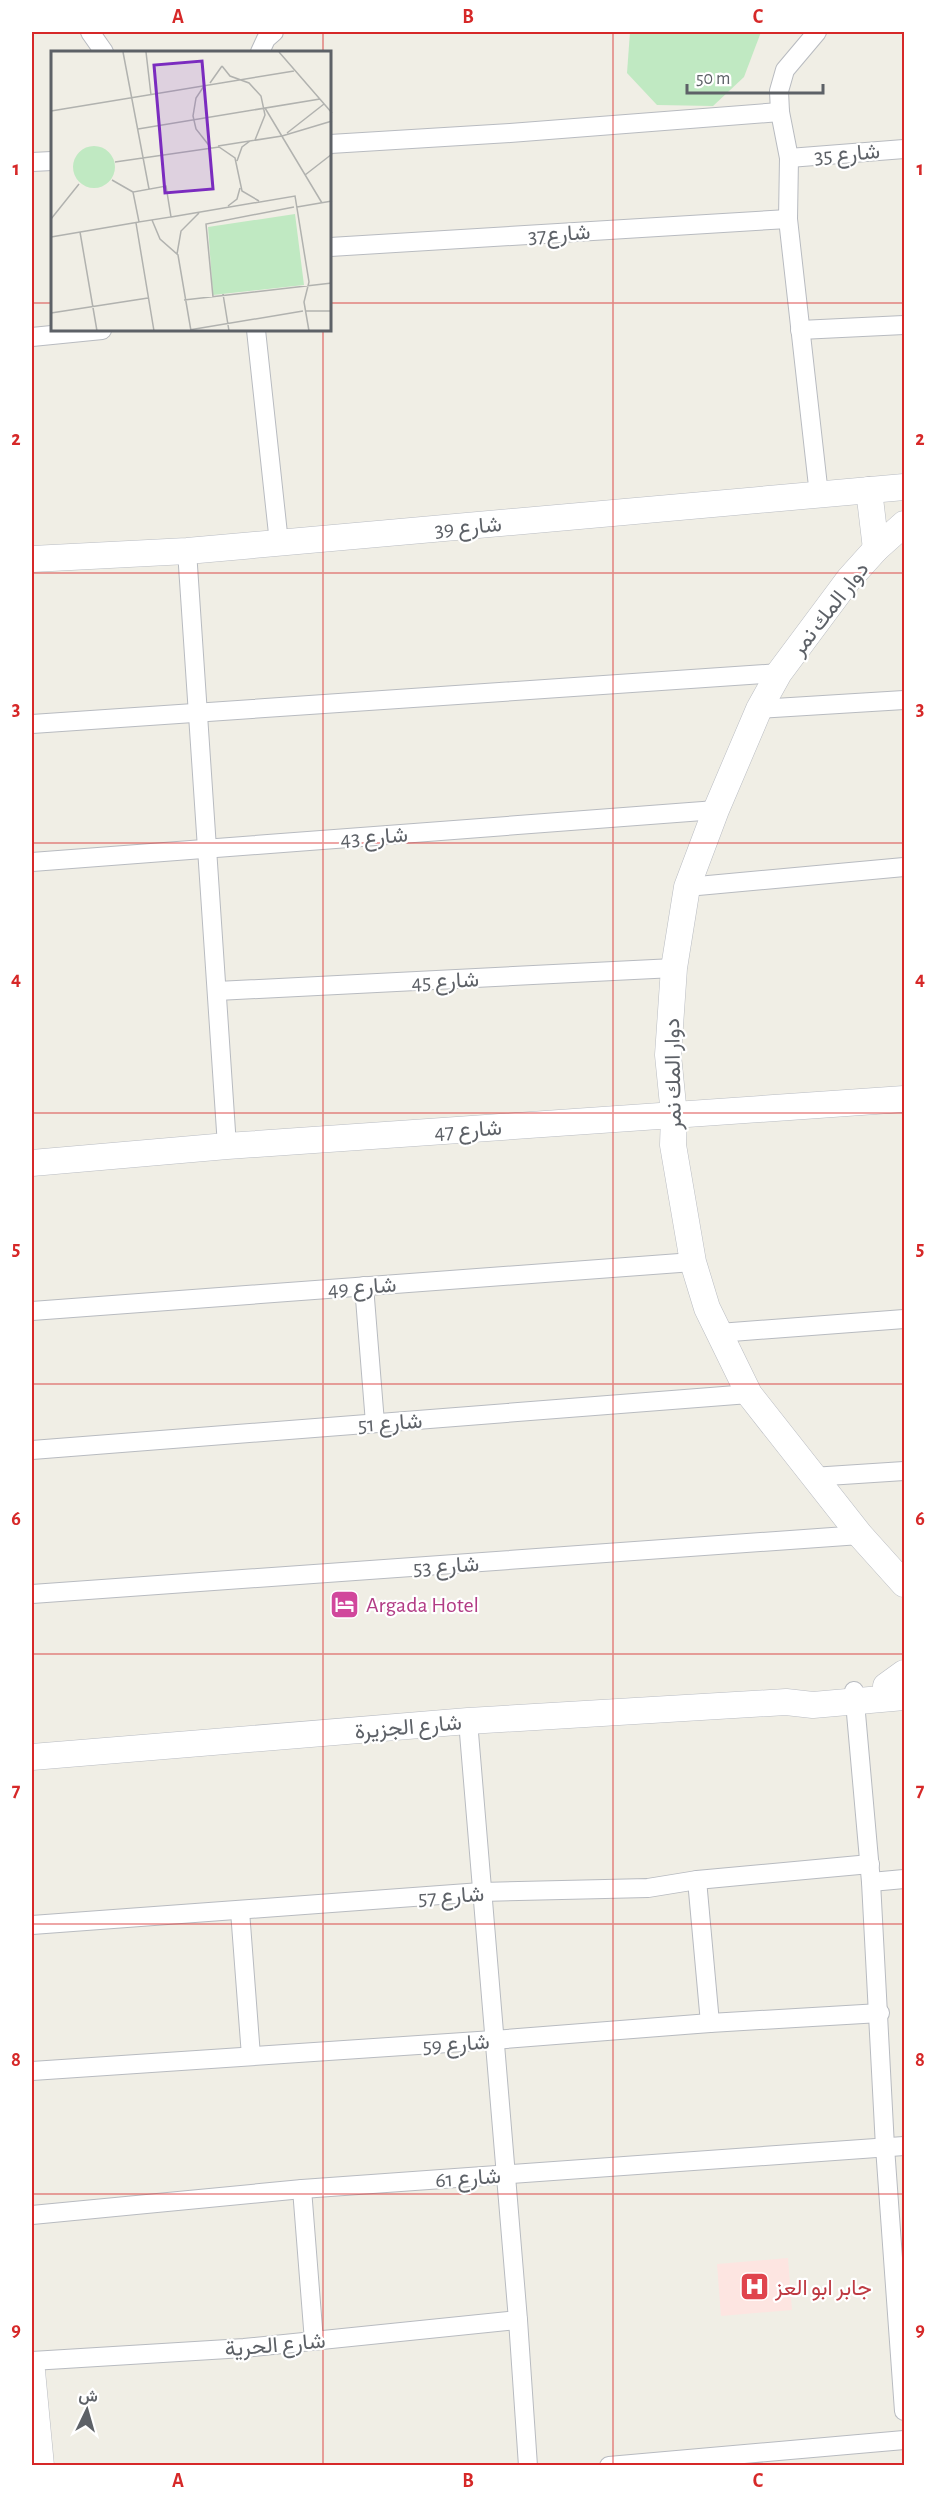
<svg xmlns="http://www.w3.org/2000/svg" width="936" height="2497" font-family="'Alegreya Sans',Vazirmatn,sans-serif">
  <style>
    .medical { fill: #fde5e1 }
    .green { fill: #c0e9c2 }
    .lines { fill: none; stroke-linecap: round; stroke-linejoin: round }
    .street-casing { stroke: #b8bbc0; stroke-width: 20 }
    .secondary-casing { stroke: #b9bcc2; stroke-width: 27 }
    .street { stroke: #fff; stroke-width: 18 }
    .secondary { stroke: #fff; stroke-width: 26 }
    .grid { fill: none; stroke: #d62828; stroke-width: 1.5; stroke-opacity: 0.55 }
    .labels { text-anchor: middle; stroke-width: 4.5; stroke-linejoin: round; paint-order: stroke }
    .street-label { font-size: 22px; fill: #5d6167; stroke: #fff }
    .hotel-label { font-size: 22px; fill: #b23c85; stroke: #fff; text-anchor: start }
    .health-label { font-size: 22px; fill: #be3a42; stroke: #fff; text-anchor: start }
    .inset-road { fill: none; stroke: #b1b2af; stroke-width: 1.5 }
    .view { fill: #7b2cbf; fill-opacity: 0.15; stroke: #7b2cbf; stroke-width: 3 }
    .inset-edge { fill: none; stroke: #5d6167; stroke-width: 3 }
    .neatline { fill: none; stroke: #d62828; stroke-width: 2 }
    .grid-label { font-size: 20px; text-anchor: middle; font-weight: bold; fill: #d62828 }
  </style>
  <rect width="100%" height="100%" fill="#f0eee5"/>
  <polygon class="medical" points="788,2258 792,2310 721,2316 717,2264"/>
  <polygon class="green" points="630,32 761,32 744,77 713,106 657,105 627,73"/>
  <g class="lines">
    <defs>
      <g id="street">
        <polyline points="90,32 104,52"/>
        <polyline points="817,32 785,70 779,91 780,112 789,158 788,219 819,495"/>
        <polyline points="260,52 266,39 274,32"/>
        <polyline points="330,144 510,133 780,112"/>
        <polyline points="789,158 904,149"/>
        <polyline points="32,162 52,161"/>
        <polyline points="330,247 788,219"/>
        <polyline points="256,330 279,543"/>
        <polyline points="800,330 904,325"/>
        <polyline points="32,337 102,330"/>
        <polyline points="187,551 227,1146"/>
        <polyline points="759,709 904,700"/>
        <polyline points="32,724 779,673"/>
        <polyline points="32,862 716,810"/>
        <polyline points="687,887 904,867"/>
        <polyline points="217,991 674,968"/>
        <polyline points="364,1286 375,1423"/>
        <polyline points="32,1311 693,1262"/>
        <polyline points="719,1333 904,1319"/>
        <polyline points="32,1450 749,1394"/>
        <polyline points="812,1477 904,1471"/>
        <polyline points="32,1594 860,1535"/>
        <polyline points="854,1691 871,1882 885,2147 904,2411"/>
        <polyline points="468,1721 518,2320 528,2466"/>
        <polyline points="697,1880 710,2023"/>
        <polyline points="871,1882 904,1879"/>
        <polyline points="240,1911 251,2056"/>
        <polyline points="32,1925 481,1892 648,1888 697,1880 870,1864"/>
        <polyline points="32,2071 493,2040 710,2023 880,2013"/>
        <polyline points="302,2189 314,2341"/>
        <polyline points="32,2215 302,2189 904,2146"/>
        <polyline points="32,2361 244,2348 518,2320"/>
        <polyline points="609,2466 904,2440"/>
      </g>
      <g id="secondary">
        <polyline points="869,490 876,549"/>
        <polyline points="904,524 876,549 849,579 779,673 759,709 716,810 687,887 674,968 668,1055 674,1115 673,1145 693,1262 707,1308 749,1394 860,1535 904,1584"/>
        <polyline points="32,559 187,551 904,487"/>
        <polyline points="32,1163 227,1146 904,1099"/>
        <polyline points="886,1686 904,1673"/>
        <polyline points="32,1757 468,1721 786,1702 813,1705 904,1697"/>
        <polyline points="32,2371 41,2466"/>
      </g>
    </defs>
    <use href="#street" class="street-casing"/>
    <use href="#secondary" class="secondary-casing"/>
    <use href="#street" class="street"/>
    <use href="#secondary" class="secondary"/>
  </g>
  <path class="grid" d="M 323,32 L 323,52M 613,32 L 613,2466M 32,303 L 52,303M 330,303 L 904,303M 323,330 L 323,2466M 32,573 L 904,573M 32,843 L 904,843M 32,1113 L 904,1113M 32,1384 L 904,1384M 32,1654 L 904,1654M 32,1924 L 904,1924M 32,2194 L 904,2194"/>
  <defs>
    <symbol id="hotel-square" viewBox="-11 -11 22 22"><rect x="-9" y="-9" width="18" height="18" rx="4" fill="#d1479c" stroke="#fff"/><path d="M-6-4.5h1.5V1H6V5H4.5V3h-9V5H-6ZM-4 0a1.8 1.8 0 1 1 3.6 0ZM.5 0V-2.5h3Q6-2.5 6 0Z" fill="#fff"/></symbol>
    <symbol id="hospital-square" viewBox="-11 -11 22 22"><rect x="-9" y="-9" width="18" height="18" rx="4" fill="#e0444e" stroke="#fff"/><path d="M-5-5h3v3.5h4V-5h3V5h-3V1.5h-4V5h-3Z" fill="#fff"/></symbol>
  </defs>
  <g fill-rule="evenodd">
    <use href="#hotel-square" x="328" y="1588" width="33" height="33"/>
    <use href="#hospital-square" x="738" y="2270" width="33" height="33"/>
  </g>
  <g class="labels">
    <g class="street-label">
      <text transform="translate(847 153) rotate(-5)" y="8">شارع 35</text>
      <text transform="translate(559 233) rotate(-4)" y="8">شارع37</text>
      <text transform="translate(468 526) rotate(-5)" y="8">شارع 39</text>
      <text transform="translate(829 608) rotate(-52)" y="8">دوار المك نمر</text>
      <text transform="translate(374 836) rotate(-4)" y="8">شارع 43</text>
      <text transform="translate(445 980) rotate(-3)" y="8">شارع 45</text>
      <text transform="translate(672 1074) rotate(-91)" y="8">دوار المك نمر</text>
      <text transform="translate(468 1129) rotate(-4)" y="8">شارع 47</text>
      <text transform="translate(362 1286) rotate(-4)" y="8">شارع 49</text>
      <text transform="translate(390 1422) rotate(-4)" y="8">شارع 51</text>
      <text transform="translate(446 1565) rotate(-4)" y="8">شارع 53</text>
      <text transform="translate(408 1726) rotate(-5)" y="8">شارع الجزيرة</text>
      <text transform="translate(451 1895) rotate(-4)" y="8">شارع 57</text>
      <text transform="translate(456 2043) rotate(-4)" y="8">شارع 59</text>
      <text transform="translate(468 2177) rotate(-4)" y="8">شارع 61</text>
      <text transform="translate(275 2344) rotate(-5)" y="8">شارع الحرية</text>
    </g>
    <g class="hotel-label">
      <text x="366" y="1612">Argada Hotel</text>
    </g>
    <g class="health-label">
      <text x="775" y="2295">جابر ابو العز</text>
    </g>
  </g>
  <g transform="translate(51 51)">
    <rect width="280" height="280" fill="#f0eee5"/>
    <path d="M22 116a21 21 0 1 1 42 0a21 21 0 1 1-42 0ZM 244,163 L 253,234 L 162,244 L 157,176 Z" fill="#c0e9c2"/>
    <path class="inset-road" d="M 72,1 L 98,138M 95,1 L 100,44M 228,1 L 281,62M 171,15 L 179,25 L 198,32 L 210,45 L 214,64 L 204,89M 159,32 L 171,15M 153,35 L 145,47 L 142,65 L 145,78 L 160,97M 214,57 L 271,152M 0,60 L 243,20M 87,78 L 269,48M 236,82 L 273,53M 167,95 L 231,85 L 281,70M 186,110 L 191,96 L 199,90M 64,111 L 168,96 L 184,107 L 191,140 L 208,150M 254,124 L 281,103M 61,129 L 82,141M 115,135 L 120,166 L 88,171 L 82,141 ZM 177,155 L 186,148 L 189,137M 246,156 L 281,150M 120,166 L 244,145 L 258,231 L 253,251 L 258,280M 0,168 L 28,133M 101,169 L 109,188 L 127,204 L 140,280M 85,172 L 103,280M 29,181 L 46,280M 0,186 L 88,171M 126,203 L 130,180 L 148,162M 172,243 L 178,280M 162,246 L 155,173 L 243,156M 133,249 L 281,232M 255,260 L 281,260M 0,262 L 97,247M 132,280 L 252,260"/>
    <path class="view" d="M 151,10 L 162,138 L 114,142 L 103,14 Z"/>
    <rect width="280" height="280" class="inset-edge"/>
  </g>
  <rect width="936" height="2497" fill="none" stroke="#ffffff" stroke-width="66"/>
  <g transform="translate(87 2410) rotate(5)" stroke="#ffffff" stroke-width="4.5" paint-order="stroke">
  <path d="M0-4.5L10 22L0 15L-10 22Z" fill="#5d6167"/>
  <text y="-9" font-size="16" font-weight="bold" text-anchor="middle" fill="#5d6167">ش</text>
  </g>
  <path d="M687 84v9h136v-9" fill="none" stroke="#5d6167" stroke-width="3"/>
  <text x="696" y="84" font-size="18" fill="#5d6167" stroke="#ffffff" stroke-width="4.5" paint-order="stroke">50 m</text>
  <rect x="33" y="33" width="870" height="2431" class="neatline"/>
  <g class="grid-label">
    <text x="178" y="23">A</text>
    <text x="468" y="23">B</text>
    <text x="758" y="23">C</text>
    <text x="16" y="175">1</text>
    <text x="920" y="175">1</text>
    <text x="16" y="445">2</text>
    <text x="920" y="445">2</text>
    <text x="16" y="715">3</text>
    <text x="920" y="715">3</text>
    <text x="16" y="985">4</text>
    <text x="920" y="985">4</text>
    <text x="16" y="1255">5</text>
    <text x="920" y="1255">5</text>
    <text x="16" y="1525">6</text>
    <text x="920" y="1525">6</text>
    <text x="16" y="1796">7</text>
    <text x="920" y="1796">7</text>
    <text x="16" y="2066">8</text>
    <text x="920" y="2066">8</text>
    <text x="16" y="2336">9</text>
    <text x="920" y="2336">9</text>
    <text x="178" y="2487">A</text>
    <text x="468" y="2487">B</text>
    <text x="758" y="2487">C</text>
  </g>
</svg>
